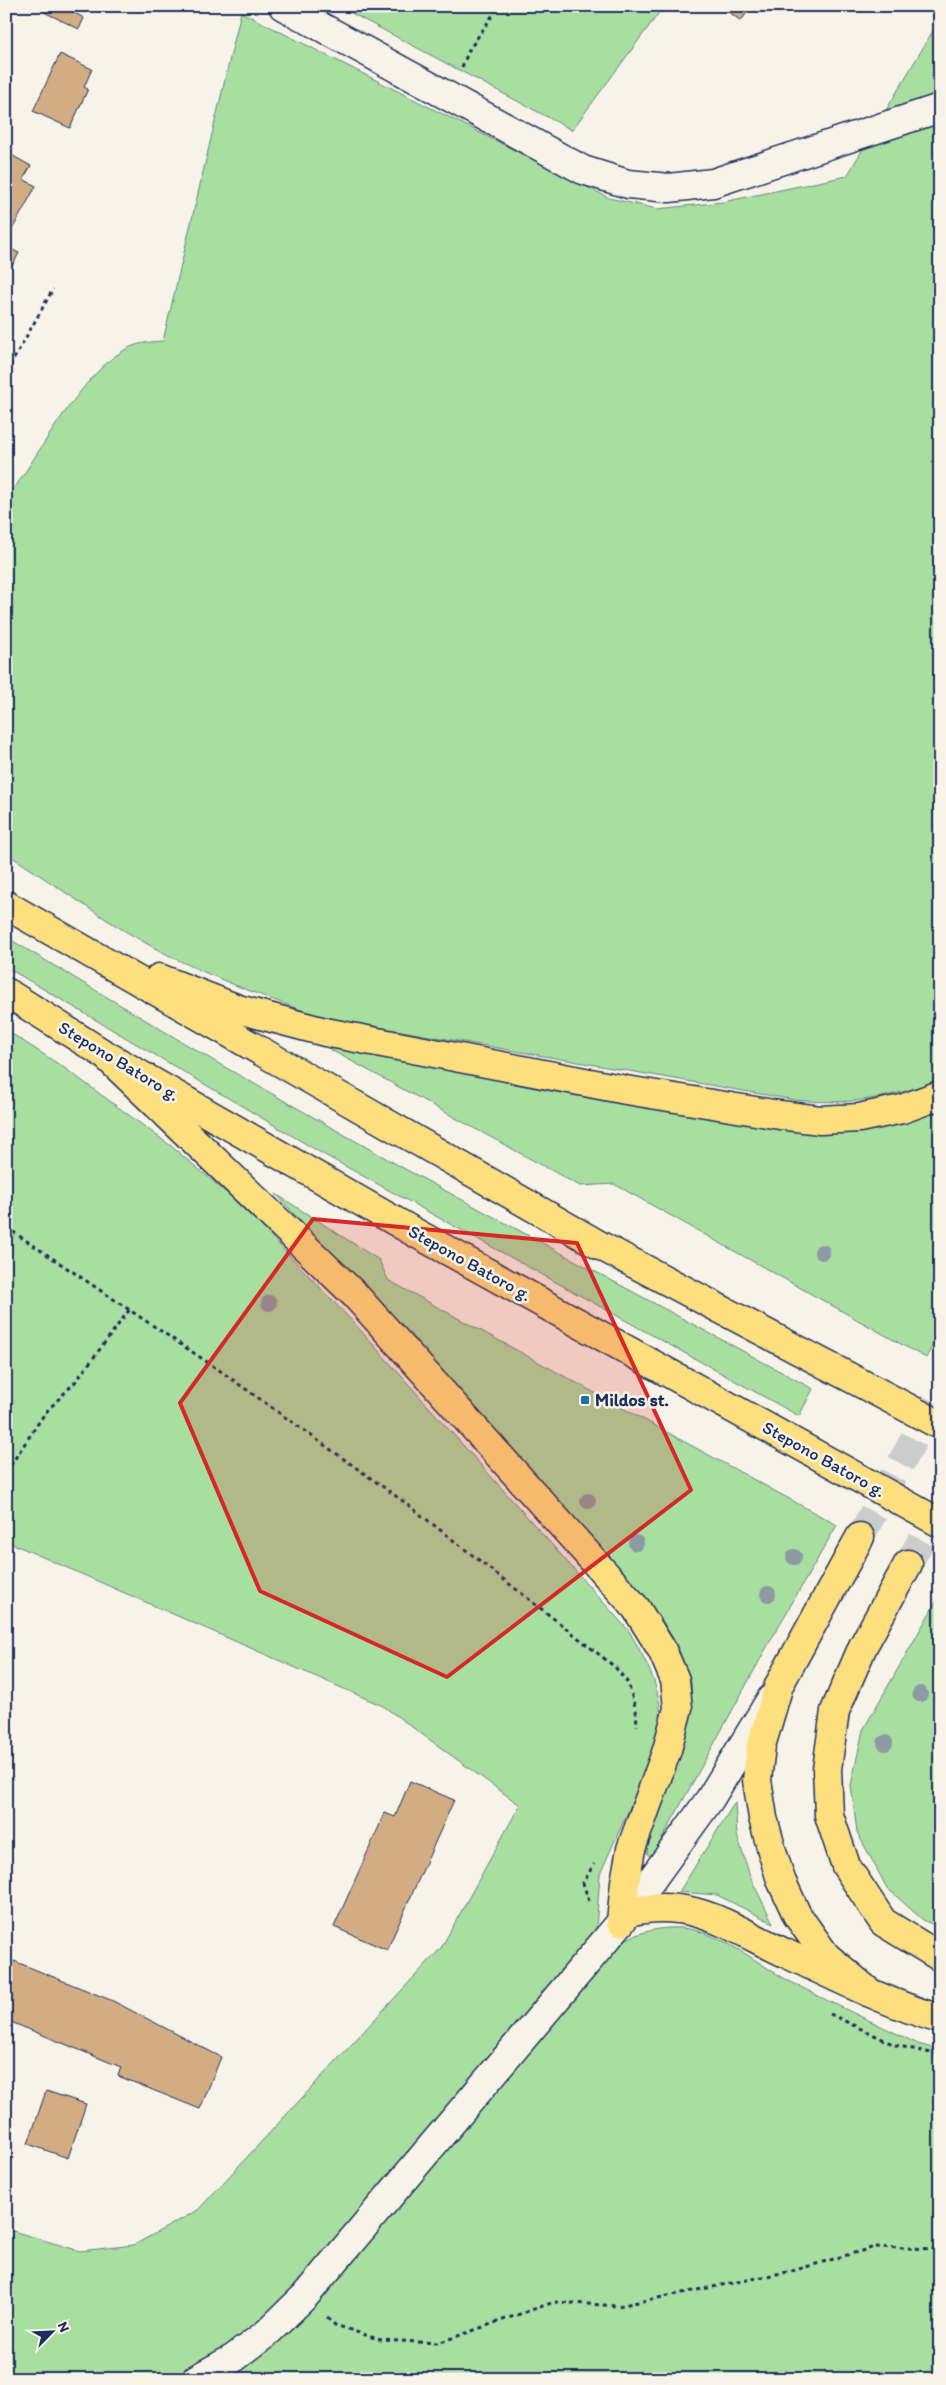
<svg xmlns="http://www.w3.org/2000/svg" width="946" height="2385" font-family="Itim,sans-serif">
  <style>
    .green { fill: #a9dea1; stroke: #628680 }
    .building { fill: #d2ad84; stroke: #1b2f5e }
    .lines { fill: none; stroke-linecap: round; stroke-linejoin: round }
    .primary-tunnel { stroke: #cbcccc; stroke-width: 28; stroke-dasharray: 28 14; stroke-linecap: butt }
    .street-casing { stroke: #1b2f5e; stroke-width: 31 }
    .primary-casing { stroke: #1b2f5e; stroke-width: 31 }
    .path { stroke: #1b2f5e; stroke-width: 3; stroke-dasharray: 4 4; stroke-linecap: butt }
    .street { stroke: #f7f3e8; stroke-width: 28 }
    .primary { stroke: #fedf80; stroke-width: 28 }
    .tree { fill: #8d9aa3 }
    .marked { fill: #d62828; fill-opacity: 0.2; stroke: #d62828; stroke-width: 4; stroke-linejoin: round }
    .poi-dot { fill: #1f6fb2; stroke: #f7f3e8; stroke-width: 2 }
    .labels { text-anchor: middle; stroke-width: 5; stroke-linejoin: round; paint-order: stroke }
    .street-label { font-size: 18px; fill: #1b2f5e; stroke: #f7f3e8 }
    .poi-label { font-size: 18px; font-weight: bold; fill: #1b2f5e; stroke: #f7f3e8; text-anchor: start }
  </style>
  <rect width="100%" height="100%" fill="#f7f3e8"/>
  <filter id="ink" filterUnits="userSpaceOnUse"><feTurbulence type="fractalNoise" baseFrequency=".02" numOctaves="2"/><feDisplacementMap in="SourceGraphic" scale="10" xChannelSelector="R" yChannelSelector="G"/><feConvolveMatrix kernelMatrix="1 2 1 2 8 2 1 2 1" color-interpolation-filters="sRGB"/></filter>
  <g filter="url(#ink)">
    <g class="green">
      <polygon points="338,6 664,6 572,130"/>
      <path d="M 241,12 L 609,198 L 657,209 L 723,202 L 847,176 L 940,19 L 940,1078 C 890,1100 849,1105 795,1100 L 321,1017 C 256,994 190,970 130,934 C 88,909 48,880 6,853 L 6,495 L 16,486 C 42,448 84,373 123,351 C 135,343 149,342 163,341 Z"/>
      <polygon points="6,937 221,1065 405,1169 813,1389 799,1416 323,1154 6,967"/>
      <path d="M 6,1030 L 66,1069 L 171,1146 L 240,1204 L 353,1322 L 629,1631 C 651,1670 666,1697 659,1742 L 600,1874 L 596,1930 L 617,1944 C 639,1931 668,1924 694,1930 C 730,1939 759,1965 791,1982 C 832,2004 876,2023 918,2044 L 940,2050 L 940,2379 L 6,2379 L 6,2229 L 80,2251 L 134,2245 L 198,2210 L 441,1948 L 520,1805 L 383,1706 L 6,1541 Z"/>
      <polygon points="322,1045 849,1131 890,1126 940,1112 940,1331 926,1358 614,1184 580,1186"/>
      <polygon points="276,1194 379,1260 388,1280 837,1525 773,1636 652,1857 647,1854 647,1843 692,1711 691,1682 677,1645 660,1617 629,1581"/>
      <polygon points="940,1595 940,1928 923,1920 887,1888 857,1832 851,1785 863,1730"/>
      <polygon points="735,1802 737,1835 751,1879 773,1923 717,1895 679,1892"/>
    </g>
    <g class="building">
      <polygon points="46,6 61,6 84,18 79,29 44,12"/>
      <polygon points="721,6 751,6 741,21"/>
      <polygon points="60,54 92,69 84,87 88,89 70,128 33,111"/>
      <polygon points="6,152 31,166 23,179 36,186 9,235 6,233"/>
      <polygon points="6,247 19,253 10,270 6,268"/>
      <polygon points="410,1781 454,1800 387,1950 334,1927 385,1813 395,1817"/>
      <polygon points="14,1961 113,2001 221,2057 200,2109 118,2076 121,2067 6,2020 6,1979"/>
      <polygon points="46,2091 86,2104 68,2158 28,2144"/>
    </g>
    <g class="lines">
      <g class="primary-tunnel">
        <polyline points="860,1537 940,1392"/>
        <polyline points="908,1564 940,1508"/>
      </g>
      <defs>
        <g id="street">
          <polyline points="283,6 583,170 628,184 669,188 713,183 940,108"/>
          <polyline points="196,2379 234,2358 267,2333 305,2296 621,1922 710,1799 771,1699"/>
        </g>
        <g id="primary">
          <polyline points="6,905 599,1245 940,1425"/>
          <polyline points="159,978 238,1009 325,1032 626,1090 780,1115 820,1120 859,1118 902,1109 940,1095"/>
          <polyline points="6,992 104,1054 414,1232 940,1523"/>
          <polyline points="104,1054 355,1295 636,1608 662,1650 675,1680 678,1708 667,1750 631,1849 625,1882 621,1922"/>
          <polyline points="860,1537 779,1685 761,1746 757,1780 763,1818 772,1851 781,1880 797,1915 826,1956 869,1992"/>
          <polyline points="908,1564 863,1646 835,1711 827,1769 829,1815 846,1866 883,1922 940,1957"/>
          <path d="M 628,1912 C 694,1897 729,1927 785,1953 C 836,1977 886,2003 940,2019"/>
        </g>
      </defs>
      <use href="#street" class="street-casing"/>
      <use href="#primary" class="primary-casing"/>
      <g class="path">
        <polyline points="462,67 469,50 499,6"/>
        <polyline points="6,373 53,289"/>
        <polyline points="6,1227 219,1370 407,1504 567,1629 615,1667 628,1683 636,1710 637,1726"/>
        <polyline points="6,1472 45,1413 76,1381 130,1309"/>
        <polyline points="589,1901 583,1883 594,1864"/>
        <polyline points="830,2014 895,2045 940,2055"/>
        <polyline points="327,2318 335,2325 381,2340 438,2343 554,2302 618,2306 792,2271 875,2247 940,2249"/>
      </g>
      <use href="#street" class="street"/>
      <use href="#primary" class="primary"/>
    </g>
    <g class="tree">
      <circle cx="822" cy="1252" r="8"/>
      <circle cx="269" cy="1303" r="8"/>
      <circle cx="588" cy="1501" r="8"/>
      <circle cx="636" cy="1543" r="8"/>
      <circle cx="794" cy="1557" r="8"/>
      <circle cx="768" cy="1594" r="8"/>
      <circle cx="920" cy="1694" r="8"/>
      <circle cx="885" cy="1743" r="8"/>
    </g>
  </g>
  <path class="marked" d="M 313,1219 L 577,1243 L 691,1490 L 447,1677 L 260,1591 L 180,1403 Z"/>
  <rect class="poi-dot" x="580" y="1395" width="10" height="10" rx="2.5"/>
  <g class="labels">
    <g class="street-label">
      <text transform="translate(119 1061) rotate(31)" y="6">Stepono Batoro g.</text>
      <text transform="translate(470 1263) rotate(29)" y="6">Stepono Batoro g.</text>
      <text transform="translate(824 1459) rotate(29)" y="6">Stepono Batoro g.</text>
    </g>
    <g class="poi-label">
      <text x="595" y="1406">Mildos st.</text>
    </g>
  </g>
  <rect width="946" height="2385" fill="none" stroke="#f7f3e8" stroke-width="25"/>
  <rect x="12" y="12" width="921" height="2360" fill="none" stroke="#1b2f5e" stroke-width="2" filter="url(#ink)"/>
  <g transform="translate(52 2332) rotate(66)" stroke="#f7f3e8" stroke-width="4" paint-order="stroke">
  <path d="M0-4L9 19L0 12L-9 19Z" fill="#1b2f5e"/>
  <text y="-8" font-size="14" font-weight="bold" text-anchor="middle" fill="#1b2f5e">N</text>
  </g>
</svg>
